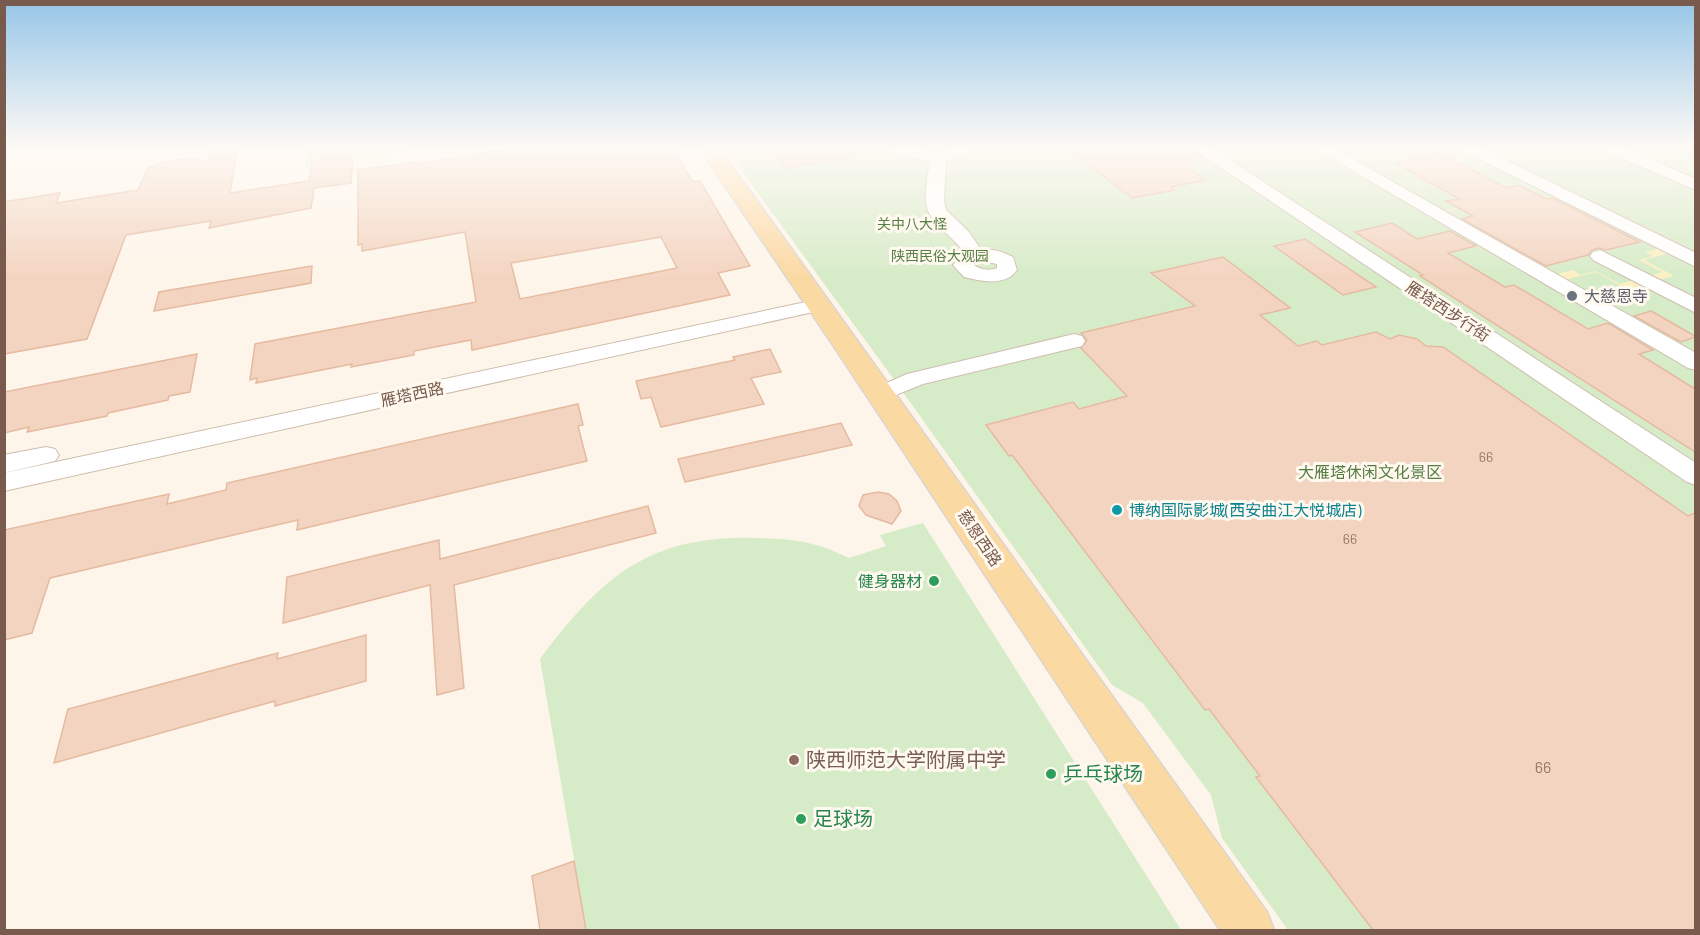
<svg xmlns="http://www.w3.org/2000/svg" width="1700" height="935" font-family="Barlow,'Noto Sans SC',sans-serif">
  <style>
    .green { fill: #d6ebc7 }
    .sand { fill: #fcefc4 }
    .building { fill: #f3d4c0; stroke: #e6baa0; stroke-width: 1.5; fill-rule: evenodd }
    .lines { fill: none; stroke-linecap: round; stroke-linejoin: round }
    .minor-casing { stroke: #cfbdae; stroke-width: 2 }
    .major-casing { stroke: #dcd4d0; stroke-width: 3 }
    .minor { fill: #fff; fill-rule: evenodd }
    .major { fill: #fbd9a2; fill-rule: evenodd }
    .worship-dot { fill: #6b7280; stroke: #fff9f0; stroke-width: 2 }
    .culture-dot { fill: #0f9aa8; stroke: #fff9f0; stroke-width: 2 }
    .leisure-dot { fill: #2e9e5b; stroke: #fff9f0; stroke-width: 2 }
    .education-dot { fill: #8d6e63; stroke: #fff9f0; stroke-width: 2 }
    .labels { text-anchor: middle; stroke-width: 6; stroke-linejoin: round; paint-order: stroke }
    .far-park-label { font-size: 14px; fill: #557e43; stroke: #fff9f0 }
    .number-label { font-size: 14px; fill: #977969 }
    .worship-label { font-size: 16px; fill: #5b616d; stroke: #fff9f0; text-anchor: start }
    .street-label { font-size: 16px; fill: #785b4c; stroke: #fff9f0 }
    .park-label { font-size: 16px; fill: #557e43; stroke: #fff9f0 }
    .culture-label { font-size: 16px; fill: #0d838f; stroke: #fff9f0; text-anchor: start }
    .leisure-label { font-size: 16px; fill: #27864d; stroke: #fff9f0; text-anchor: end }
    .near-number-label { font-size: 16px; fill: #977969 }
    .near-education-label { font-size: 20px; fill: #785e54; stroke: #fff9f0; text-anchor: start }
    .near-leisure-label { font-size: 20px; fill: #27864d; stroke: #fff9f0; text-anchor: start }
  </style>
  <rect width="100%" height="100%" fill="#fdf5e9"/>
  <g class="green">
    <polygon points="307,148 433,148 305,167"/>
    <polygon points="725,148 1695,148 1695,930 1288,930 1222,838 1211,795 1143,703 1112,685 890,374"/>
    <path d="M 923,523 L 1181,930 L 586,930 L 540,659 C 602,577 648,535 756,538 C 793,539 815,541 849,558 L 886,546 L 880,535 Z"/>
  </g>
  <polygon class="sand" points="1545,188 1673,252 1644,260 1674,276 1658,280 1649,276 1662,272 1639,260 1653,256 1645,252 1660,248 1545,189 1444,212 1553,275 1573,270 1581,275 1596,271 1620,284 1634,280 1642,285 1626,289 1596,272 1561,281 1439,212"/>
  <g class="building">
    <polygon points="212,148 237,148 230,193 309,181 312,162 353,156 351,183 314,188 311,208 209,228 211,221 126,235 87,339 4,354 4,202 60,193 56,203 138,190 148,168 163,162 192,158 208,162"/>
    <path d="M 514,148 L 672,148 L 693,182 L 700,181 L 750,266 L 718,273 L 730,295 L 472,350 L 471,340 L 414,351 L 414,355 L 351,367 L 352,364 L 256,383 L 257,378 L 250,380 L 255,344 L 476,302 L 465,232 L 362,251 L 362,244 L 358,245 L 358,170 L 416,162 L 416,164 ZM 661,237 L 677,268 L 520,299 L 511,263 Z"/>
    <polygon points="770,148 849,148 850,157 785,168"/>
    <polygon points="1067,148 1190,148 1205,159 1183,164 1206,180 1171,187 1175,190 1132,198"/>
    <polygon points="1440,154 1506,188 1519,185 1546,199 1552,198 1640,242 1606,250 1599,248 1592,250 1588,255 1546,266 1462,219 1473,216 1446,201 1460,199 1395,163"/>
    <polygon points="1392,223 1417,239 1450,231 1476,246 1448,253 1505,287 1514,285 1588,329 1608,323 1653,350 1639,354 1695,389 1695,452 1420,276 1423,275 1355,232"/>
    <polygon points="1305,239 1312,244 1376,287 1343,295 1274,246"/>
    <polygon points="1223,257 1290,308 1260,315 1298,346 1317,341 1322,345 1376,332 1390,339 1399,335 1417,339 1426,346 1443,347 1688,516 1695,513 1695,930 1373,930 1256,777 1260,776 1209,709 1205,710 1012,455 1009,456 986,425 1073,402 1079,409 1127,396 1081,348 1087,340 1081,333 1195,306 1151,273"/>
    <polygon points="312,266 311,283 154,311 159,292"/>
    <polygon points="1651,311 1695,336 1695,337 1681,342 1634,316"/>
    <polygon points="770,349 781,372 751,378 764,404 661,427 651,397 641,399 636,381 735,360 733,357"/>
    <polygon points="197,354 190,392 169,396 168,400 108,413 107,416 27,432 29,427 4,433 4,392"/>
    <polygon points="578,404 583,425 578,426 587,461 297,530 298,520 50,578 32,633 4,640 4,530 169,494 167,504 226,490 227,483"/>
    <polygon points="841,423 852,445 685,482 678,459"/>
    <polygon points="878,492 889,494 897,501 901,511 892,524 866,515 859,506 863,495"/>
    <polygon points="648,506 656,533 454,585 464,688 437,695 430,585 283,623 287,577 439,540 440,559"/>
    <polygon points="366,635 366,681 275,706 275,701 54,763 68,709 278,653 277,659"/>
    <polygon points="574,861 586,930 540,930 532,876"/>
  </g>
  <g class="lines">
    <defs>
      <g id="minor">
        <path d="M 888,148 L 914,148 L 941,152 L 951,148 L 972,148 L 970,151 L 946,161 L 944,201 L 946,210 L 969,232 L 980,248 L 999,251 L 1013,257 L 1017,270 C 1005,287 981,281 964,277 L 953,265 L 964,252 C 954,238 936,227 929,213 C 922,200 928,176 930,162 L 890,151 ZM 979,260 L 997,264 L 997,268 C 990,271 979,270 973,264 Z"/>
        <polygon points="1192,148 1211,148 1696,463 1696,485 1687,482"/>
        <polygon points="1314,148 1333,148 1696,353 1696,370 1688,368"/>
        <polygon points="1461,148 1481,148 1696,253 1696,267 1463,151"/>
        <polygon points="1602,148 1623,148 1696,179 1696,190 1604,151"/>
        <polygon points="1600,250 1696,298 1696,313 1593,260 1590,256 1593,252"/>
        <polygon points="820,299 827,301 830,305 827,309 4,491 4,473"/>
        <polygon points="1074,334 1082,336 1085,341 1082,346 923,384 881,401 873,399 869,394 873,389 907,374"/>
        <polygon points="46,447 55,449 59,455 55,461 4,473 4,455"/>
      </g>
      <polygon id="major" points="699,148 719,148 1267,912 1274,930 1220,930 829,339"/>
    </defs>
    <use href="#minor" class="minor-casing"/>
    <use href="#major" class="major-casing"/>
    <use href="#minor" class="minor"/>
    <use href="#major" class="major"/>
  </g>
  <linearGradient id="sky" x2="0" y2="1"><stop stop-color="#97c6e8"/><stop offset="0.53" stop-color="#fefaf5"/><stop offset="1" stop-color="#fefaf5" stop-opacity="0"/></linearGradient>
  <rect width="1700" height="279" fill="url(#sky)"/>
  <circle class="worship-dot" cx="1572" cy="296" r="6"/>
  <circle class="culture-dot" cx="1117" cy="510" r="6"/>
  <g class="leisure-dot">
    <circle cx="934" cy="581" r="6"/>
    <circle cx="1051" cy="774" r="6"/>
    <circle cx="801" cy="819" r="6"/>
  </g>
  <circle class="education-dot" cx="794" cy="760" r="6"/>
  <g class="labels">
    <g class="far-park-label">
      <text x="912" y="229">关中八大怪</text>
      <text x="940" y="261">陕西民俗大观园</text>
    </g>
    <g class="number-label">
      <text x="1486" y="462">66</text>
      <text x="1350" y="544">66</text>
    </g>
    <g class="worship-label">
      <text x="1584" y="302">大慈恩寺</text>
    </g>
    <g class="street-label">
      <text transform="translate(1448 311) rotate(33)" y="6">雁塔西步行街</text>
      <text transform="translate(412 394) rotate(-12)" y="6">雁塔西路</text>
      <text transform="translate(980 538) rotate(56)" y="6">慈恩西路</text>
    </g>
    <g class="park-label">
      <text x="1370" y="478">大雁塔休闲文化景区</text>
    </g>
    <g class="culture-label">
      <text x="1129" y="516">博纳国际影城(西安曲江大悦城店)</text>
    </g>
    <g class="leisure-label">
      <text x="922" y="587">健身器材</text>
    </g>
    <g class="near-number-label">
      <text x="1543" y="773">66</text>
    </g>
    <g class="near-education-label">
      <text x="806" y="767">陕西师范大学附属中学</text>
    </g>
    <g class="near-leisure-label">
      <text x="1063" y="781">乒乓球场</text>
      <text x="813" y="826">足球场</text>
    </g>
  </g>
  <rect width="1700" height="935" fill="none" stroke="#785b4c" stroke-width="12"/>
</svg>
